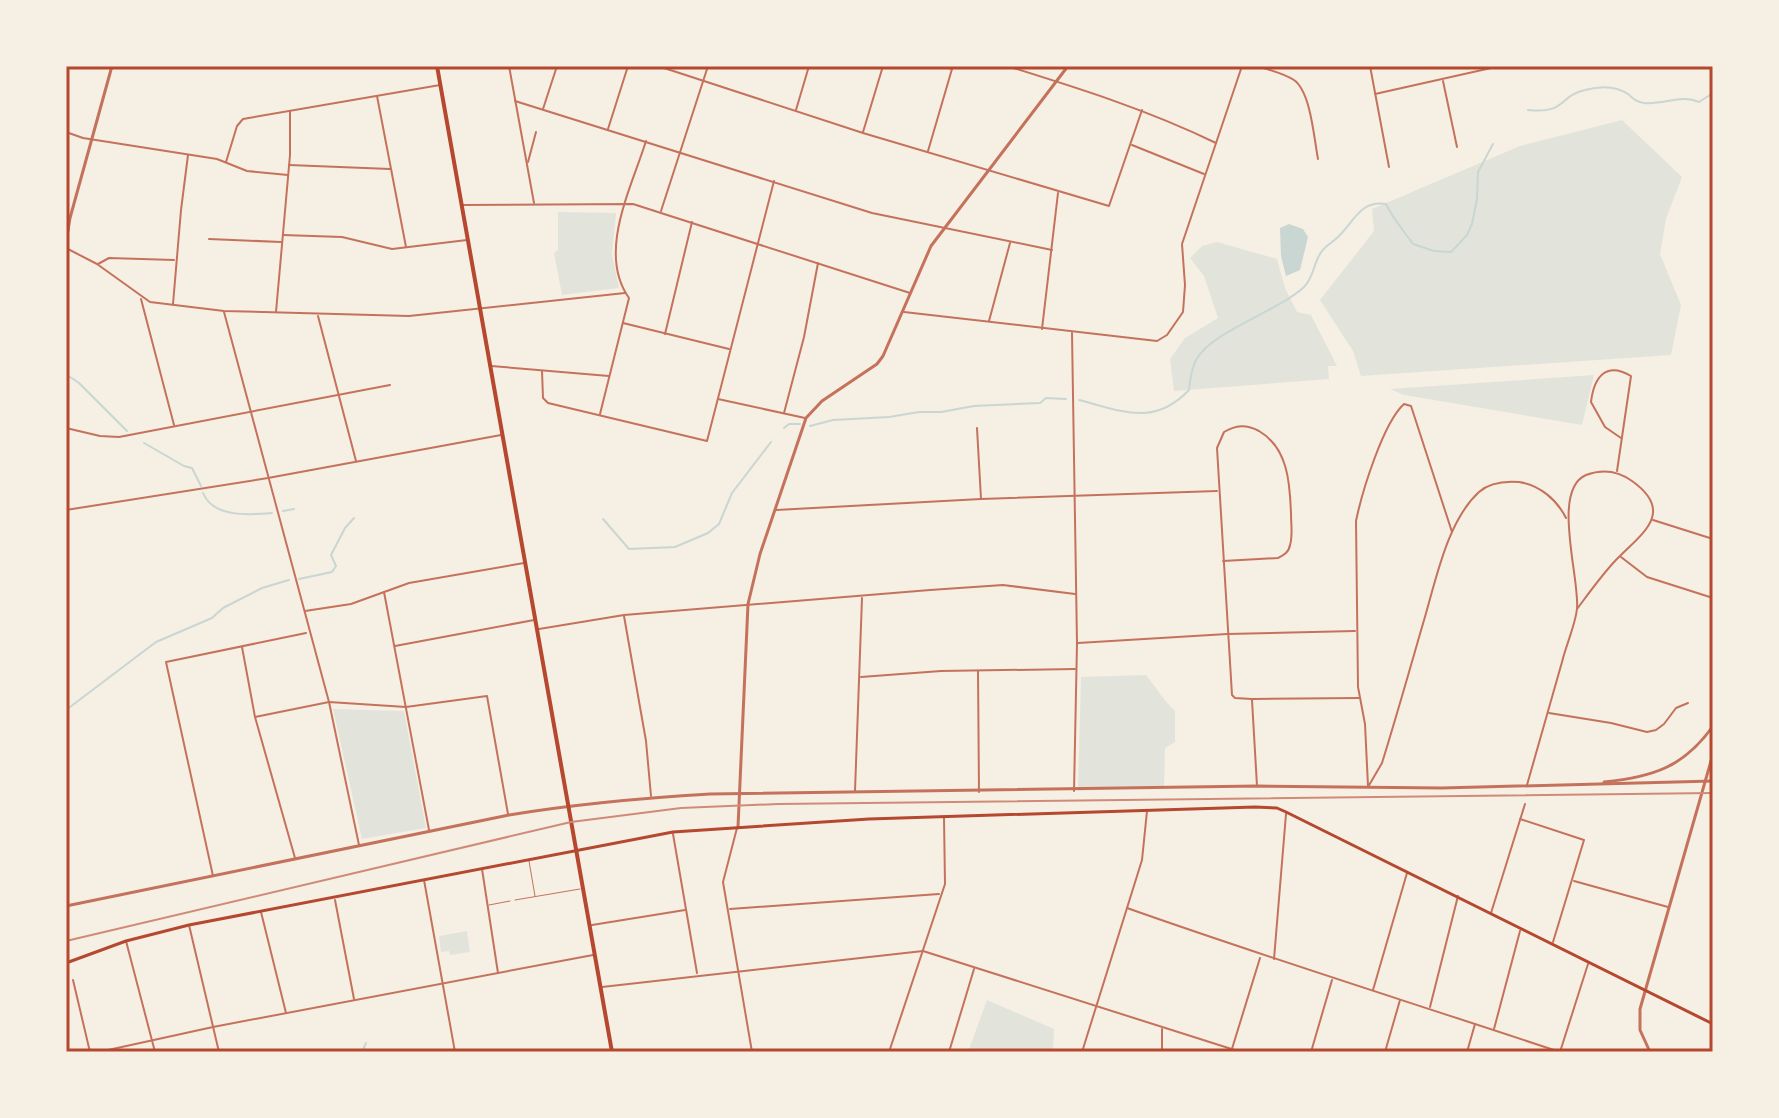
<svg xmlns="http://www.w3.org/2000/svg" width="1779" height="1118" font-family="'IBM Plex Sans',sans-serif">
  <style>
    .green { fill: #e2e4dc }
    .water { fill: #c9d6d2 }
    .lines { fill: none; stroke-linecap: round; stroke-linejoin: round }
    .stream { stroke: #c9d6d2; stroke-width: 2 }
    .service { stroke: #c5725c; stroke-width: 1 }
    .minor { stroke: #c5725c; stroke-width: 2 }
    .tertiary { stroke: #c5725c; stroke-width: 3 }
    .secondary { stroke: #b5482f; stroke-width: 3 }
    .primary { stroke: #b5482f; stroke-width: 4 }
    .rail { stroke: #cf8b77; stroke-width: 2 }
    .neatline { fill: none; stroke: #b5482f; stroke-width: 3 }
  </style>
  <rect width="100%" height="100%" fill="#f6efe4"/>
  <g class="green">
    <polygon points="1622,120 1682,177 1666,219 1660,254 1681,305 1671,355 1361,376 1353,351 1320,300 1374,231 1372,209 1520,146"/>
    <polygon points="558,212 616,213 612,254 619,288 562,295 554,253 558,250"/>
    <polygon points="1217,242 1277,259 1285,288 1297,312 1311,315 1337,366 1328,366 1329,379 1174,391 1170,359 1185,338 1218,318 1204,276 1190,258 1202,246"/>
    <polygon points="1594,375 1582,425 1404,395 1390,389"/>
    <path d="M 1146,675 C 1156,687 1163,700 1175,711 L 1175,742 L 1165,748 L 1164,786 L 1078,791 L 1081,677 Z"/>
    <polygon points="333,709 404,711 426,828 362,839"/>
    <polygon points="467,931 470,952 450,955 449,951 441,952 439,936"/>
    <polygon points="987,1000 1054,1029 1053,1052 968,1052"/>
  </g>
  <polygon class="water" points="1289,224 1303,229 1308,237 1300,270 1286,276 1281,256 1280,228"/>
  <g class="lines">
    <g class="stream">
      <path d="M 1528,110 C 1567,114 1558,96 1585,90 C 1600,86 1615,85 1628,94 C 1634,99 1636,102 1644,103 C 1664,105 1681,94 1699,102 L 1713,93"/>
      <polyline points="67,375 79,383 127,431"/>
      <path d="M 1079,400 C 1122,411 1154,427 1189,390 C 1190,379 1191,370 1196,360 C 1212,331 1277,312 1304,287 C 1314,277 1313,265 1320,254 C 1324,246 1332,243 1338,237 C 1354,222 1360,200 1386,204 C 1393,219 1404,231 1413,244 L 1434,251 L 1451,252 L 1467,235 L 1472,224 L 1477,199 L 1478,172 L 1493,144"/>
      <polyline points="810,426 833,420 889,417 919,412 941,412 974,406 1040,403 1046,398 1066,399"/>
      <polyline points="784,428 789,424 800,424"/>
      <polyline points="144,443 184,466 192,468 201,486"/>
      <path d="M 203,493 C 213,518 250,515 272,513"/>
      <polyline points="283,511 294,509"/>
      <polyline points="603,519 629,549 675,547 708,533 719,524 732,493 771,442"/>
      <polyline points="299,579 332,572 336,566 331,555 345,528 354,518"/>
      <polyline points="66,710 156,642 212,618 223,608 262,588 289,580"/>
      <polyline points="362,1052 366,1043"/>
    </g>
    <g class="service">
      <polyline points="529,861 535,896"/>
      <polyline points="515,900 580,889"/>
      <polyline points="489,905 510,901"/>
    </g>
    <g class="minor">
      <polyline points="509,66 534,203"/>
      <polyline points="658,66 863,133 1109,206 1142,110"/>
      <path d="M 1007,66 C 1078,88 1148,110 1216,143"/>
      <path d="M 1257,66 C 1269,70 1283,73 1294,80 C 1311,92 1314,139 1318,159"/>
      <polyline points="1370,66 1389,167"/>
      <polyline points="1443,81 1457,147"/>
      <polyline points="1375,94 1500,66"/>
      <polyline points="377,96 406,247"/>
      <polyline points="515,101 872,213 1052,250"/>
      <polyline points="543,109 557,66"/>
      <polyline points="796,110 809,66"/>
      <polyline points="608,129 628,66"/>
      <polyline points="66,132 83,138 217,159 247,171 288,175"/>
      <polyline points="863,132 883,66"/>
      <polyline points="1132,145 1204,174"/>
      <polyline points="928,151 952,69 942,66"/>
      <polyline points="226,162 237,126 243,119 440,85"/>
      <polyline points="528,162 536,132"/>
      <polyline points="289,165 390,169"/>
      <polyline points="463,205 633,204 910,293"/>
      <polyline points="661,211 708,66"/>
      <polyline points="283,235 342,237 392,249 467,240"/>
      <polyline points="209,239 281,242"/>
      <polyline points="66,248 97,264 150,302 224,311 409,316 625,293"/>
      <polyline points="98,264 109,258 174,260"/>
      <polyline points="141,299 174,425"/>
      <polyline points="173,304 181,210 188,155"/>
      <polyline points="224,312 329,702 359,845"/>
      <polyline points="276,312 290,155 290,111"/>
      <polyline points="904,312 1157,341 1167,335 1183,312 1185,285 1182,244 1242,66"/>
      <polyline points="318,316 356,461"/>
      <polyline points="989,321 1010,243"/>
      <polyline points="623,323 729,349"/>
      <polyline points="1042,329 1058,193"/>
      <polyline points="1072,333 1077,643 1074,791"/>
      <polyline points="665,334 692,222"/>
      <polyline points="491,366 609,376"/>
      <polyline points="542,371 543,398 548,403 707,441 774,181"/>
      <polyline points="718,399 805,418"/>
      <polyline points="784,413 804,337 818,263"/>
      <path d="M 600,414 L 629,298 C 597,253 631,189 646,141"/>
      <polyline points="66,428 100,436 119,437 390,385"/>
      <polyline points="977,428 981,499"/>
      <path d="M 1617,471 L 1631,376 C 1606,361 1594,377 1591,402 L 1605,427 L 1621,438"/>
      <polyline points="66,510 268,478 501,435"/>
      <polyline points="776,510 981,499 1217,491"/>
      <polyline points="1653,520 1713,539"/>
      <polyline points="1621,557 1647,577 1713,598"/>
      <path d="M 1223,561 L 1278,558 C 1284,555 1289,552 1290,545 C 1293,536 1291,524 1291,514 C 1290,483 1288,448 1259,431 C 1246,424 1236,425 1224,432 L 1217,448 L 1232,695 L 1235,698 L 1252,699 L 1359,698"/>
      <polyline points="384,592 429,830"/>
      <polyline points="305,611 351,604 409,583 524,563"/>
      <polyline points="624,616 646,741 651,796"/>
      <polyline points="539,629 624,615 930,590 1003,585 1075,594"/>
      <polyline points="1078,643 1227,634 1355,631"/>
      <polyline points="395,646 534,620"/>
      <polyline points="242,647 255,717 295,858"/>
      <polyline points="978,671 979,792"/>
      <polyline points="861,677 941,671 1075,669"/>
      <polyline points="1252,700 1257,786"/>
      <polyline points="1549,713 1611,723 1647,732 1656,730 1664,724 1676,708 1688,703"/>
      <polyline points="255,717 329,702 406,707 487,696 508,814"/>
      <path d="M 1527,785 C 1539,744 1550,703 1562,662 C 1566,645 1575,626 1577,609 C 1580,578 1551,490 1586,475 C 1602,469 1618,471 1632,481 C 1677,513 1640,535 1615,561 C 1601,576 1589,593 1577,609"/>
      <path d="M 1368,786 L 1365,724 L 1358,687 L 1356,521 C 1362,492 1383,423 1404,404 L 1411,406 L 1412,409 L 1452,532"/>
      <path d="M 1368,787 L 1382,763 C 1396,718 1409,672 1422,627 C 1435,585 1446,522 1479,492 C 1490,482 1505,481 1519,482 C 1540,485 1557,500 1566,518"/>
      <polyline points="855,791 862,598"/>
      <polyline points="1520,819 1584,840 1553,942"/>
      <polyline points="737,828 723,882 752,1052"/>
      <polyline points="673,834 697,973"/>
      <polyline points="482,869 498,973"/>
      <polyline points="213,876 166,662 306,633"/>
      <polyline points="424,880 455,1052"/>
      <polyline points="1574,881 1668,907"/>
      <polyline points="335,900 354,999"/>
      <path d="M 1127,908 C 1271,959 1416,1004 1560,1052 L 1588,964"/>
      <polyline points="730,909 939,894"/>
      <polyline points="261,912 286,1013"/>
      <polyline points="1491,913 1525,804"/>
      <polyline points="189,925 219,1052"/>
      <polyline points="592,925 685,910"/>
      <polyline points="126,941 155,1052"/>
      <polyline points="1274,959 1286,814"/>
      <polyline points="73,980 90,1052"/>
      <polyline points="602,987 923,951 1241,1052"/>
      <polyline points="1373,990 1407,873"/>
      <polyline points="1430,1007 1458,896"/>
      <polyline points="1162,1029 1162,1052"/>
      <polyline points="1494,1029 1520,931"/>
      <polyline points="99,1052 213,1027 593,955"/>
      <polyline points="889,1052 945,884 944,818"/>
      <polyline points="949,1052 974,969"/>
      <polyline points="1082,1052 1142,860 1147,811"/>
      <polyline points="1231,1052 1260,958"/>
      <polyline points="1311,1052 1332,980"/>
      <polyline points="1385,1052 1400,1000"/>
      <polyline points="1467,1052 1475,1024"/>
    </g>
    <g class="tertiary">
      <polyline points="66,243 70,218 112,66"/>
      <path d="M 1604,782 C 1653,777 1684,767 1713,726"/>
      <polyline points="738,827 748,604 760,554 806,418 822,401 877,364 883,356 931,246 1068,66"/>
      <path d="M 66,906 L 509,815 C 576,804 642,798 710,794 L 1257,786 L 1442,788 L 1713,781"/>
      <polyline points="1650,1052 1640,1030 1640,1009 1713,754"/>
    </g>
    <polyline class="secondary" points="66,963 126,941 189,925 673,832 869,819 1255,807 1277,808 1286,812 1713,1024"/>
    <polyline class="primary" points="437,66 612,1052"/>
    <polyline class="rail" points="66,941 571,822 681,808 778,804 1713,793"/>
  </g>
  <rect width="1779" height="1118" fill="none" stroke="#f6efe4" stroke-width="136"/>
  <rect x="68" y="68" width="1643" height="982" class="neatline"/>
</svg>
